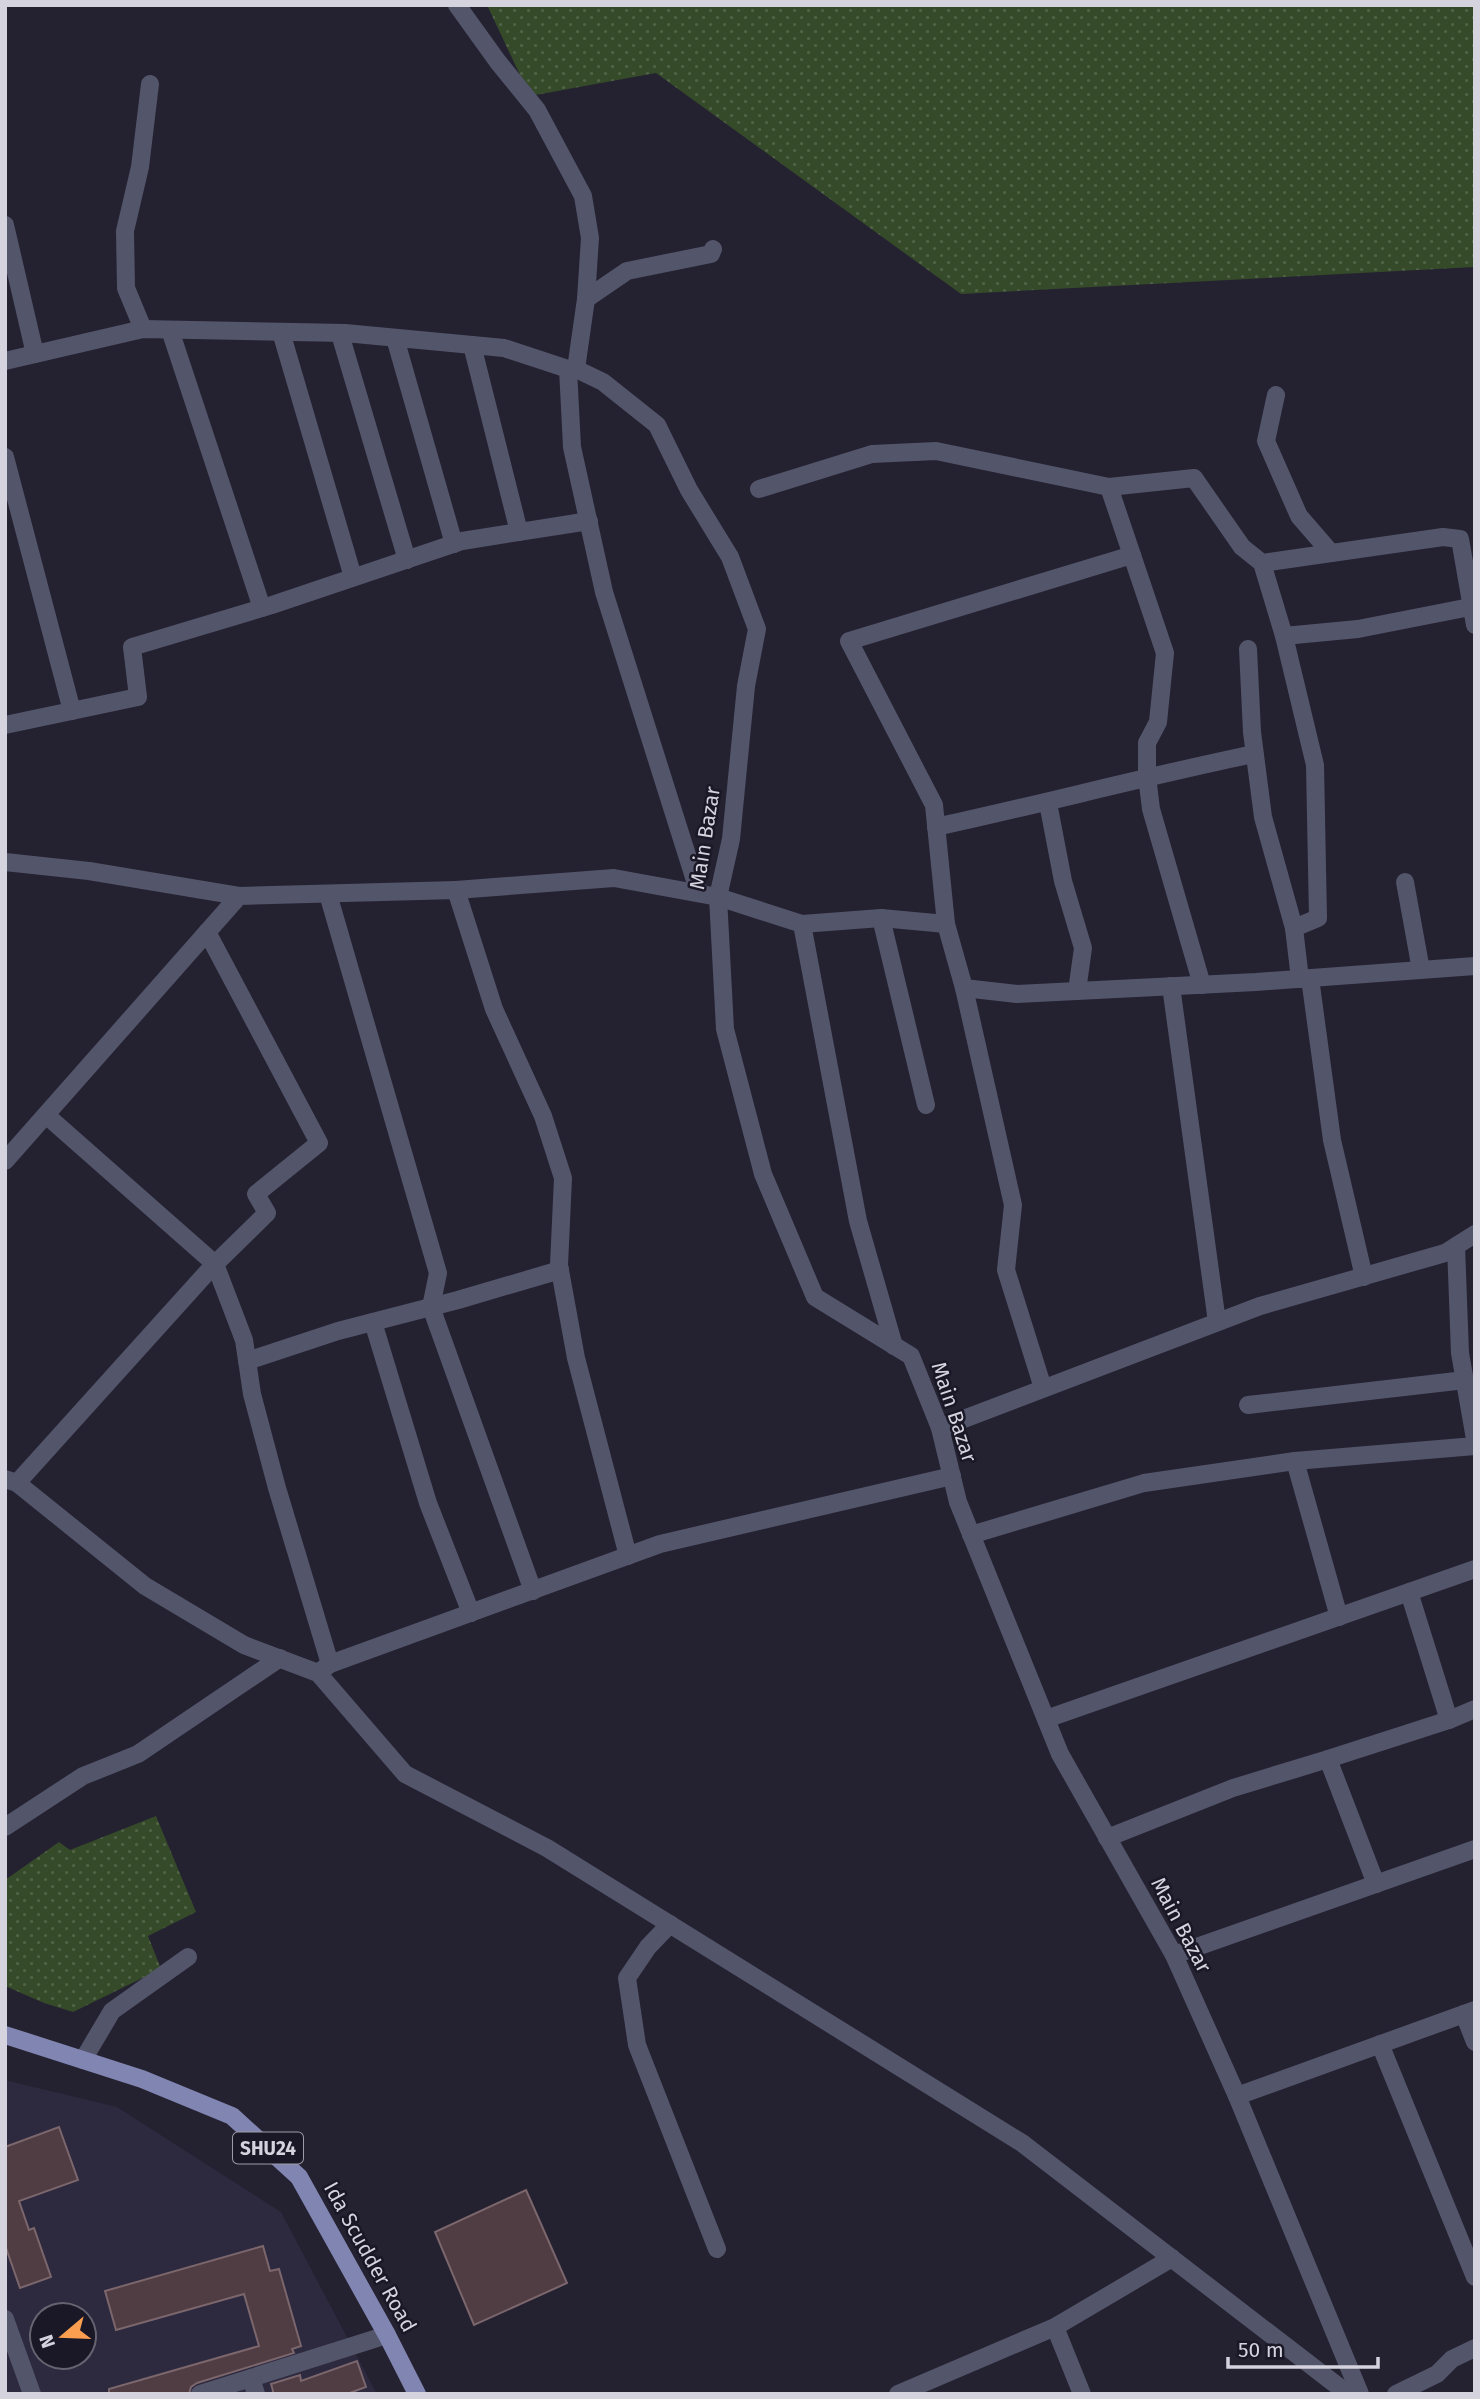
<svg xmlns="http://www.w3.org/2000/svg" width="1480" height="2399" font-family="'Fira Sans',sans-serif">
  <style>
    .built { fill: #2d293f; fill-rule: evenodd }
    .green { fill: url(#green-dots) }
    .building { fill: #503c43; stroke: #7b666c; stroke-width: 2 }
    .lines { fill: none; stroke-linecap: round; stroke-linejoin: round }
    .minor { stroke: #53556a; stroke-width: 18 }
    .major { stroke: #8185b1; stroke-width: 18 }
    .labels { text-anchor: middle; stroke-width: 5; stroke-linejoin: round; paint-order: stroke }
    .shield { fill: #1a1827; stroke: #9d9ba7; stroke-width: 2 }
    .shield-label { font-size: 19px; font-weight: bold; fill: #d5d3de }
    .street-label { font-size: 21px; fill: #d5d3de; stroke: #1a1827 }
  </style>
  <defs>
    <pattern id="green-dots" width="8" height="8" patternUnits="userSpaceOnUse" patternTransform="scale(1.75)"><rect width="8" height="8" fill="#354a28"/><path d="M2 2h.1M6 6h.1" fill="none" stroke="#516347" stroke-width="1.8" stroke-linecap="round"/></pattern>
  </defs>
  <rect width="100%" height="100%" fill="#242131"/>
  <path class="built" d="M 5,2080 L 117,2107 L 281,2212 L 377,2394 L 5,2394 ZM 42,2315 L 84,2315 L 84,2357 L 42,2357 Z"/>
  <g class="green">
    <polygon points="487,5 1475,5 1475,267 961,294 656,73 530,96"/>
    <polygon points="156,1816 196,1912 148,1936 161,1969 73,2012 44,2003 5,1986 5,1880 59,1842 70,1850"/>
  </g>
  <g class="building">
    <polygon points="59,2127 78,2180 19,2201 29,2230 34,2228 51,2277 20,2288 5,2245 5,2147"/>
    <polygon points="526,2190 567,2283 474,2325 435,2232"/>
    <polygon points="263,2246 270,2271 279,2269 301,2346 292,2349 294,2353 197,2383 191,2387 189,2394 109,2394 109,2389 259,2346 244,2294 116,2330 105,2291"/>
    <polygon points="357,2361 366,2387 347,2394 272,2394 273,2391 271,2384 300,2375 301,2381"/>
  </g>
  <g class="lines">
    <g class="minor">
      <polyline points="457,5 498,62 537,110 583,196 590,238 586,299 576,369 568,369 572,447 604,592 699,893"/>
      <polyline points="5,225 35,354"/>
      <polyline points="586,299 627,271 711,254 713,249"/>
      <polyline points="143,329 126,288 125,231 140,167 150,84"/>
      <polyline points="170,330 262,608"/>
      <polyline points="281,332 353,577"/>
      <polyline points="340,334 407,560"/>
      <polyline points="395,338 454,544"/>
      <polyline points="472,345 519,532"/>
      <polyline points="5,361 143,329 345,333 504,348 568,369"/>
      <polyline points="576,369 603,382 657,425 689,490 730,557 757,629 746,686 731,839 718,897 725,1029 763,1174 815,1297 911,1356 940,1428 958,1502 1060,1754 1174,1955 1237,2096 1360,2394"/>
      <polyline points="1276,395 1266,441 1299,516 1331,553"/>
      <polyline points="5,457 72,711"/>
      <polyline points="1109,487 1165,653 1158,722 1147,743 1147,776 1151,809 1202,985"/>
      <polyline points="759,489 872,454 936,451 1109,487 1194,478 1242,547 1262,563 1443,537 1460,539 1475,625"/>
      <polyline points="1262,563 1284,636 1315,765 1318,918 1294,928 1300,979"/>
      <polyline points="1284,636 1358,629 1470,607"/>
      <polyline points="1248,649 1252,732 1263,817 1294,928"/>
      <polyline points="5,725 138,697 132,647 272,605 462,541 589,521"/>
      <polyline points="1048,803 1063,881 1083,948 1077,991"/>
      <path d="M 936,827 C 1042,804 1147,776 1254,754 L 1255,756"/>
      <polyline points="5,862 89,871 239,896"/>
      <polyline points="1405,882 1421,970"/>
      <polyline points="456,890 614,878 718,897 802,924 881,918 946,924"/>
      <polyline points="328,894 438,1273 431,1307 533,1591"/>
      <polyline points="881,918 926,1105"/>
      <polyline points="802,924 858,1221 894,1346"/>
      <polyline points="1310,978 1332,1140 1364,1277"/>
      <polyline points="1171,986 1217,1322"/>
      <polyline points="964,988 1017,994 1256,982 1475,966"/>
      <polyline points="46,1115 215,1264 244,1340 252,1394 277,1488 330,1664"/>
      <polyline points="5,1161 239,896 456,890 494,1009 543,1116 563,1178 559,1265 576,1358 628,1556"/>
      <polyline points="1456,1246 1460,1353 1475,1439"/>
      <polyline points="373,1322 428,1503 471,1613"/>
      <polyline points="247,1361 338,1331 458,1300 560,1270"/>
      <polyline points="1043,1388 1006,1270 1013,1205 964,988 946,924 934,805 849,641 1132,555"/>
      <polyline points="1248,1405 1465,1380"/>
      <polyline points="940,1428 1260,1306 1445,1253 1475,1234"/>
      <polyline points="1295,1461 1339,1617"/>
      <polyline points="5,1479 17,1483 145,1586 244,1645 318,1673 405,1774 547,1848 1022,2143 1348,2394"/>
      <polyline points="17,1483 211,1268 267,1213 256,1194 319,1143 207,932"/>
      <polyline points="971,1535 1144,1483 1295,1461 1475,1446"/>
      <polyline points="318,1673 330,1664 660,1544 952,1476"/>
      <polyline points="1046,1719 1475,1569"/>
      <polyline points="1449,1720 1475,1709"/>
      <polyline points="1328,1759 1449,1720 1409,1592"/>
      <polyline points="5,1827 83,1776 138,1754 280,1658"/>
      <polyline points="1107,1838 1233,1788 1328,1759 1376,1884"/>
      <polyline points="670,1924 648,1947 627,1978 637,2045 717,2249"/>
      <polyline points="1174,1955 1475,1849"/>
      <polyline points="1464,2014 1475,2042"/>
      <polyline points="1380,2044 1475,2277"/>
      <polyline points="83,2060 112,2011 188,1957"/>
      <polyline points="1237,2096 1475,2010"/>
      <polyline points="5,2319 32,2394"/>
      <polyline points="1055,2327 1082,2394"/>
      <polyline points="251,2378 387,2335"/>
      <polyline points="200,2394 251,2378 256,2394"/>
      <polyline points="898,2394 1055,2327 1172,2258"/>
      <polyline points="1396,2394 1437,2374 1452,2359 1475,2348"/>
    </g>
    <polyline class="major" points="5,2035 142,2079 232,2116 299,2177 387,2335 417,2394"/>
  </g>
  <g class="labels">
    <rect class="shield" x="233" y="2132.5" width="70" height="31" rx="5"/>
    <g class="shield-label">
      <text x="268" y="2155">SHU24</text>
    </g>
    <g class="street-label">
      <text transform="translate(705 838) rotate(-81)" y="7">Main Bazar</text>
      <text transform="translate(954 1412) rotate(72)" y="7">Main Bazar</text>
      <text transform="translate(1181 1925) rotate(62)" y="7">Main Bazar</text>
      <text transform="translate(370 2257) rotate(61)" y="7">Ida Scudder Road</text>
    </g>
  </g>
  <rect width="1480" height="2399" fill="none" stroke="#d5d3de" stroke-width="14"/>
  <g transform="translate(63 2336) rotate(251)"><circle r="33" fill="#1a1827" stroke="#656370" stroke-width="2"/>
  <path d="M0-5L12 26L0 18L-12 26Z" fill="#fb9e50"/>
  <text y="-10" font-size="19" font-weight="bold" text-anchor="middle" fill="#d5d3de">N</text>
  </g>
  <path d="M1228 2357v10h150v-10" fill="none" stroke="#d5d3de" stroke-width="3.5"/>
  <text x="1238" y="2357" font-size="21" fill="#d5d3de" stroke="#1a1827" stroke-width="5" paint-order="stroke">50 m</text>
</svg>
